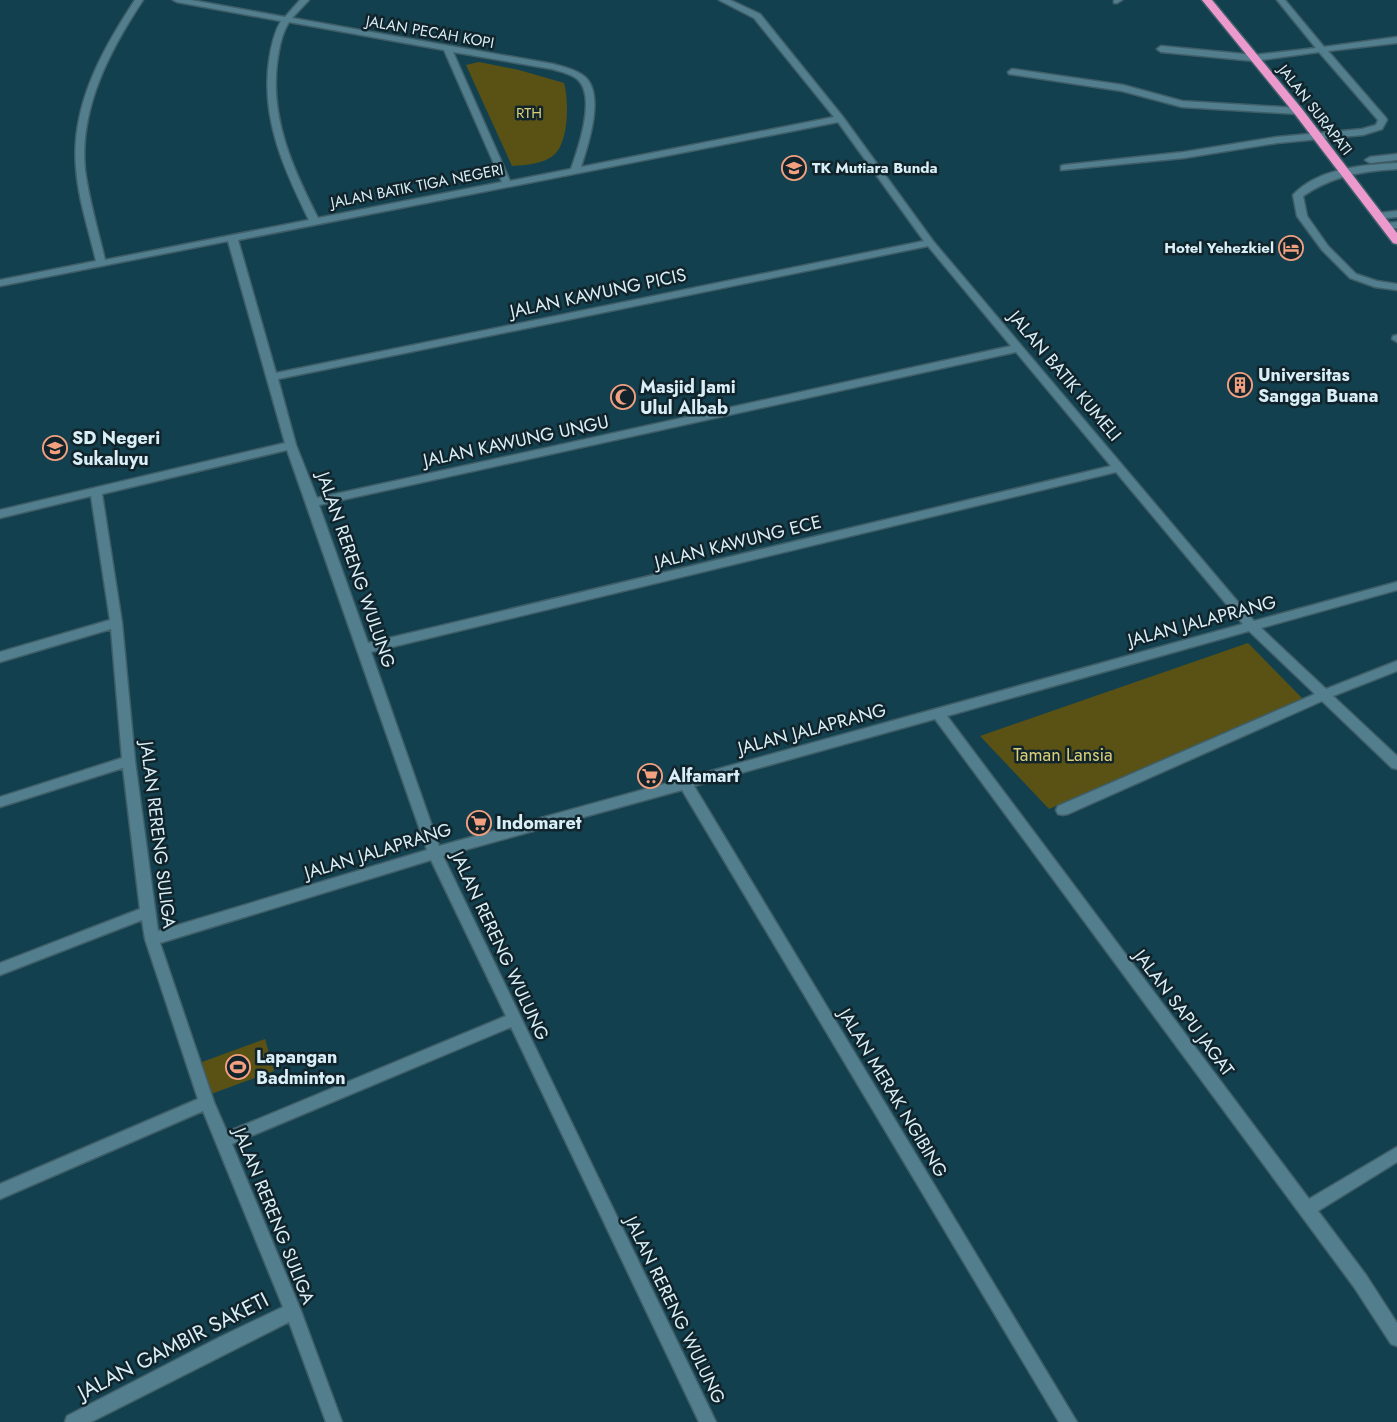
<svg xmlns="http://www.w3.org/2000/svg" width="1397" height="1422" font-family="Jost,sans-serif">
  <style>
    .green { fill: #5a5215 }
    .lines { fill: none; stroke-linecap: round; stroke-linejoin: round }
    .lane-casing { stroke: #3f5e68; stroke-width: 3 }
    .street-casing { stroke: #3f5e68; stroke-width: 3 }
    .highway-casing { stroke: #3f5e68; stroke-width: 3 }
    .lane { fill: #527e8d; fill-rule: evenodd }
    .street { fill: #527e8d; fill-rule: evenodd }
    .highway { fill: #ec9acd; fill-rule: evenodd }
    .labels { text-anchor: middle; stroke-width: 5; stroke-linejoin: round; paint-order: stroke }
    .far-street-label { font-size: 15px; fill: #d8eff7; stroke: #12242b }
    .far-park-label { font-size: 15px; fill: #dacf77; stroke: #12242b }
    .far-poi-label { font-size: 15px; font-weight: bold; fill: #d8eff7; stroke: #12242b; text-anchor: start }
    .street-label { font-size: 18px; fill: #d8eff7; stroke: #12242b }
    .poi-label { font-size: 18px; font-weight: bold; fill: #d8eff7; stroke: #12242b; text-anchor: start }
    .park-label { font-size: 18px; fill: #dacf77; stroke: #12242b }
    .near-street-label { font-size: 21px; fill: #d8eff7; stroke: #12242b }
  </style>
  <rect width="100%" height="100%" fill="#13404e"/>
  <g class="green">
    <path d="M 479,62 L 519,70 L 564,83 C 569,100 569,142 554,155 C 543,164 526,165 512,166 L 466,65 Z"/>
    <polygon points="1248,643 1306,702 1049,809 980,736"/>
    <polygon points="265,1039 274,1071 211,1094 202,1062"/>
  </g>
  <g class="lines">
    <defs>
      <g id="lane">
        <polygon points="1114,0 1122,0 1117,3 1114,3"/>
        <polygon points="1277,0 1285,0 1324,47 1397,37 1397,43 1328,51 1386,118 1387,120 1382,129 1363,135 1277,143 1184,158 1061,170 1061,166 1064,165 1184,152 1277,137 1362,129 1376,125 1378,120 1319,52 1254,61 1161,52 1157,49 1161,46 1254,55 1316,48"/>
        <polygon points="1012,69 1123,85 1182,101 1298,108 1302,111 1298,114 1182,107 1122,91 1009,74 1008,72"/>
        <polygon points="1397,154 1397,160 1370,163 1365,160 1370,157"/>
        <path d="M 1397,163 L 1397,169 C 1362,171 1332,176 1303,196 L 1307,216 L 1328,246 L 1356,274 L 1377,281 L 1397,284 L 1397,290 L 1375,287 L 1350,278 L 1322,250 L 1297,216 L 1293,195 C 1318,168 1363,165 1397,163 Z"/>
        <polygon points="1397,211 1397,217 1378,219 1373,216 1378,213"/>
        <polygon points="1397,222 1397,228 1386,229 1381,226 1386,223"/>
        <polygon points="1397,335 1397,342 1392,339 1393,336"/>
      </g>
      <path id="street" d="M 135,0 L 143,0 C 110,50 79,108 85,170 C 89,200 98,230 105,260 L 309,220 C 284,169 261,119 269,61 C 271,47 274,33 281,21 L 177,2 L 173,0 L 191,0 L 285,17 L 300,0 L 309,0 L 292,18 L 553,64 C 564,67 577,70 585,77 C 605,95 588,145 581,167 L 834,117 L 754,18 L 719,0 L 730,0 L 760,14 L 843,117 L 933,241 L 1254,621 L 1397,582 L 1397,590 L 1261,628 L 1326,689 L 1397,661 L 1397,671 L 1333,696 L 1397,756 L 1397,769 L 1392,768 L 1322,701 L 1068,814 L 1063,815 L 1058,814 L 1056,810 L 1058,806 L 1315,694 L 1249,631 L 947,716 L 1309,1199 L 1397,1147 L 1397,1162 L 1318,1211 L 1366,1275 L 1397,1323 L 1397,1346 L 1391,1344 L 1354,1287 L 935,719 L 694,786 L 1077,1422 L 1059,1422 L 682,790 L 443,856 L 716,1422 L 699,1422 L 511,1027 L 232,1144 L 301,1311 L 342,1422 L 326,1422 L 289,1322 L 91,1422 L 65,1422 L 67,1416 L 220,1337 L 283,1307 L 203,1111 L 0,1199 L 0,1184 L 198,1099 L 145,939 L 142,920 L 0,975 L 0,963 L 140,909 L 123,768 L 0,807 L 0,797 L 122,758 L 111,629 L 0,662 L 0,652 L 110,620 L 91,496 L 0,518 L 0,510 L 285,443 L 228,241 L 0,286 L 0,280 L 96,261 C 89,230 78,199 76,167 C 71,106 102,50 135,0 ZM 289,22 L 444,50 L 502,182 L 318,218 C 293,169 270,119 277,63 C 279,49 281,35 289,22 ZM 453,52 L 552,69 C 561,72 574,74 580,82 C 595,101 578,149 571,169 L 510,181 ZM 838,122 L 924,241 L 276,373 L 238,240 ZM 928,246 L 1011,346 L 317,498 L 296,445 L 278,379 ZM 1016,352 L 1111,466 L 368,643 L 319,505 ZM 287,450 L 427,850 L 158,931 L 135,761 L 122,623 L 102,494 ZM 1116,472 L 1243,624 L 439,846 L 371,652 ZM 431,860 L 506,1016 L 227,1132 L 214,1102 L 160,943 Z"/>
      <polygon id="highway" points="1202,0 1212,0 1302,109 1397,233 1397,244 1393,243 1294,113"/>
    </defs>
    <use href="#lane" class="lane-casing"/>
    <use href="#street" class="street-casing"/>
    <use href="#highway" class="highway-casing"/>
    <use href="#lane" class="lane"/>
    <use href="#street" class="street"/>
    <use href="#highway" class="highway"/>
  </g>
  <defs>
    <symbol id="school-ring" viewBox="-11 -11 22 22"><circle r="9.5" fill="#12242b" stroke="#f2a080" stroke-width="1.5"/><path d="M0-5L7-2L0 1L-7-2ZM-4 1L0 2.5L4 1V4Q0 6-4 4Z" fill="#f2a080"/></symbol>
    <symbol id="hotel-ring" viewBox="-11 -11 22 22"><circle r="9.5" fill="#12242b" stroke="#f2a080" stroke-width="1.5"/><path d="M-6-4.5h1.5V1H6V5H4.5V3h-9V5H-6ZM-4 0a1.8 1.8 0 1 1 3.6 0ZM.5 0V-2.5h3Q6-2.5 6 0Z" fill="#f2a080"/></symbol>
    <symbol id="building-ring" viewBox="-11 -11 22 22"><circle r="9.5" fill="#12242b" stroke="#f2a080" stroke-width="1.5"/><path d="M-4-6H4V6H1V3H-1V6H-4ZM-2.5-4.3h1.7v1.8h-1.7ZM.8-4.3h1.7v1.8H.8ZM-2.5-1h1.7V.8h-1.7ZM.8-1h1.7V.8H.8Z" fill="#f2a080"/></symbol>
    <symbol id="mosque-ring" viewBox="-11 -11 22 22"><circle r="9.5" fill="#12242b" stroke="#f2a080" stroke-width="1.5"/><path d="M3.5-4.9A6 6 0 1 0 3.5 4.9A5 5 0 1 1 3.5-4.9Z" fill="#f2a080"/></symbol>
    <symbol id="supermarket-ring" viewBox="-11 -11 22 22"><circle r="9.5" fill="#12242b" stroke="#f2a080" stroke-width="1.5"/><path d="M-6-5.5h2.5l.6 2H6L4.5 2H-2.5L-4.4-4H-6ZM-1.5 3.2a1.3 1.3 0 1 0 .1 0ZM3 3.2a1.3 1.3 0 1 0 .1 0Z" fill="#f2a080"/></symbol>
    <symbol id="stadium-ring" viewBox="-11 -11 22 22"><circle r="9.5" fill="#12242b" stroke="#f2a080" stroke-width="1.5"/><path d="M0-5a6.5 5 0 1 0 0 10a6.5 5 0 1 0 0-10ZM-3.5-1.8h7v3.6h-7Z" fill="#f2a080"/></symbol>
  </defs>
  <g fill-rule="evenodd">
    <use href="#school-ring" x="780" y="154" width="28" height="28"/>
    <use href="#hotel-ring" x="1277" y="234" width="28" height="28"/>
    <use href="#building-ring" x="1226" y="371" width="28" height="28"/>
    <use href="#mosque-ring" x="609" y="383" width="28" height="28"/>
    <use href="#school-ring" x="41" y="434" width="28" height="28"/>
    <use href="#supermarket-ring" x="636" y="762" width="28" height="28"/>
    <use href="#supermarket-ring" x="465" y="809" width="28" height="28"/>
    <use href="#stadium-ring" x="224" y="1053" width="28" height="28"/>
  </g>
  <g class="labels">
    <g class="far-street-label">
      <text transform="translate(430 32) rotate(10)" y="5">JALAN PECAH KOPI</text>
      <text transform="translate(1315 110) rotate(52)" y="5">JALAN SURAPATI</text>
      <text transform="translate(417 186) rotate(-11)" y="5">JALAN BATIK TIGA NEGERI</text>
    </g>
    <g class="far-park-label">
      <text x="529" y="118">RTH</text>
    </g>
    <g class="far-poi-label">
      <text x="812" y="173">TK Mutiara Bunda</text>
      <text x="1274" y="253" text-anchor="end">Hotel Yehezkiel</text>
    </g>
    <g class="street-label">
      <text transform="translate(598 293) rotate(-12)" y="6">JALAN KAWUNG PICIS</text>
      <text transform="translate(1065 376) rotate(50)" y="6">JALAN BATIK KUMELI</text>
      <text transform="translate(516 441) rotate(-12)" y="6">JALAN KAWUNG UNGU</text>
      <text transform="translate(738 542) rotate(-14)" y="6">JALAN KAWUNG ECE</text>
      <text transform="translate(356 570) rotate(71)" y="6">JALAN RERENG WULUNG</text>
      <text transform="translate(1202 621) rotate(-15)" y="6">JALAN JALAPRANG</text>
      <text transform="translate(812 729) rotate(-15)" y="6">JALAN JALAPRANG</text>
      <text transform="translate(158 835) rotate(83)" y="6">JALAN RERENG SULIGA</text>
      <text transform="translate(378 851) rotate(-17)" y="6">JALAN JALAPRANG</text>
      <text transform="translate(500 946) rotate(65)" y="6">JALAN RERENG WULUNG</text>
      <text transform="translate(1184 1013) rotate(53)" y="6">JALAN SAPU JAGAT</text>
      <text transform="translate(893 1093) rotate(59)" y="6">JALAN MERAK NGIBING</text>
      <text transform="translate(274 1216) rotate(68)" y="6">JALAN RERENG SULIGA</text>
      <text transform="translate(675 1310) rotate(64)" y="6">JALAN RERENG WULUNG</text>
    </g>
    <g class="poi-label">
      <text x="1258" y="381">Universitas<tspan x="1258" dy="21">Sangga Buana</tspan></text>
      <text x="640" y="393">Masjid Jami<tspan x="640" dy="21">Ulul Albab</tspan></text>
      <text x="72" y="444">SD Negeri<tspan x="72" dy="21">Sukaluyu</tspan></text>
      <text x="668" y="782">Alfamart</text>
      <text x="496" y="829">Indomaret</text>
      <text x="256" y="1063">Lapangan<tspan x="256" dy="21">Badminton</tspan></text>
    </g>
    <g class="park-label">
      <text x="1063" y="761">Taman Lansia</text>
    </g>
    <g class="near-street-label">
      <text transform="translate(173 1346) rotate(-27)" y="7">JALAN GAMBIR SAKETI</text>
    </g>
  </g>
</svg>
